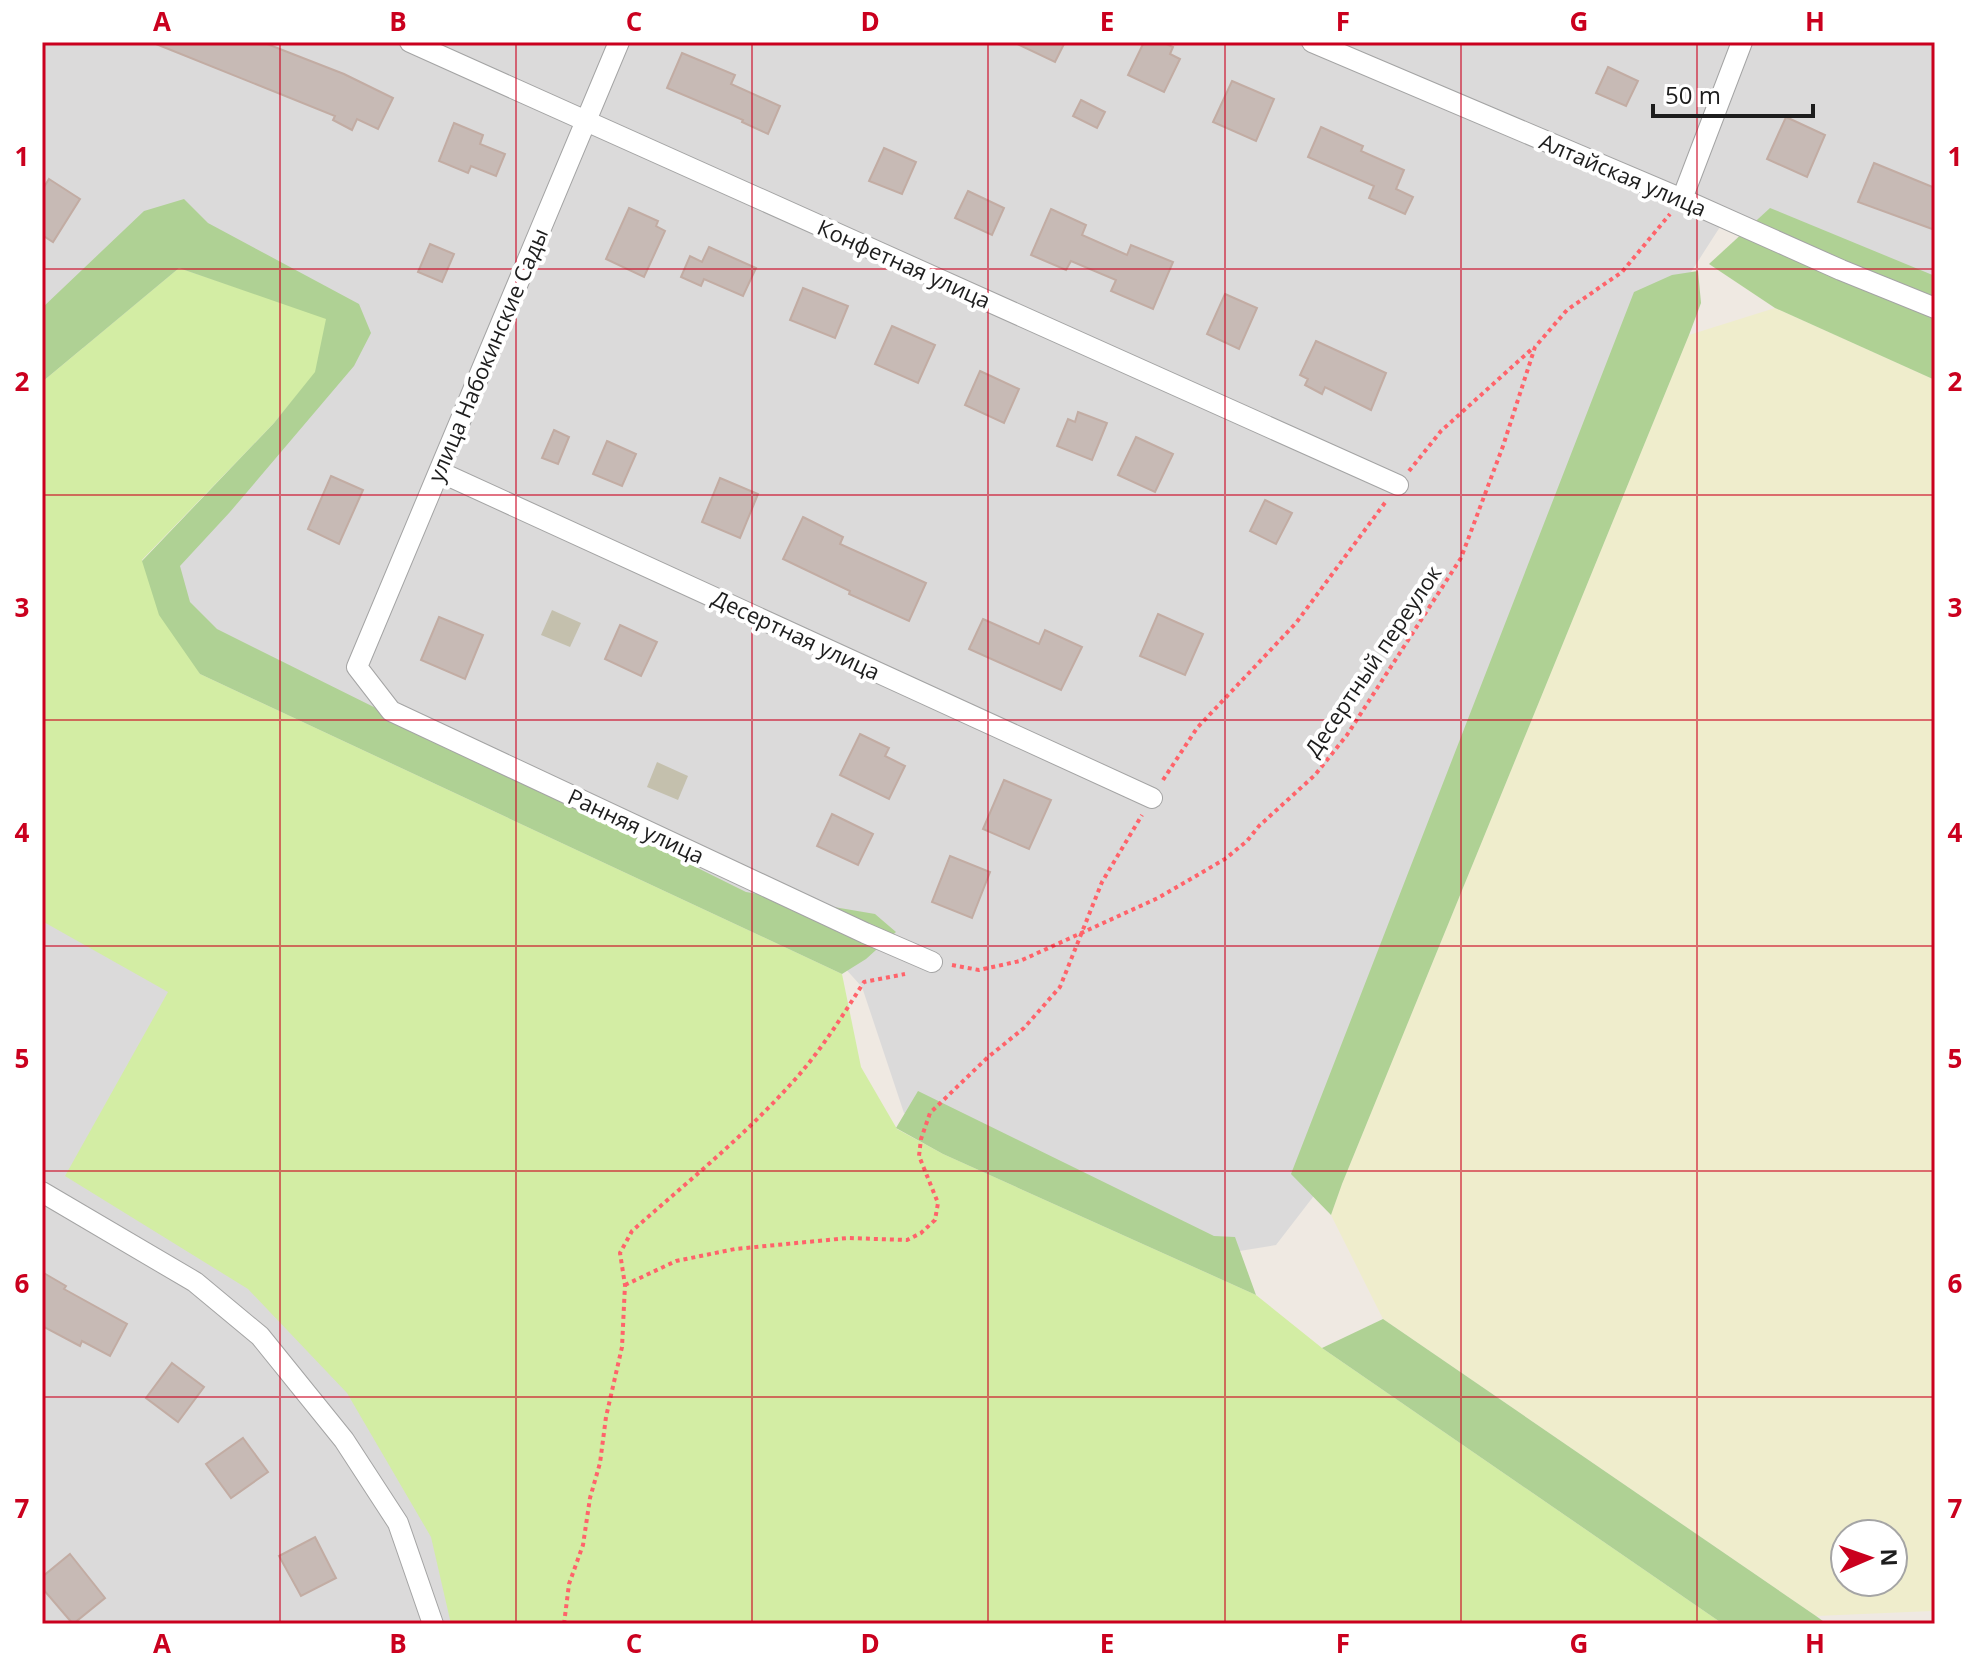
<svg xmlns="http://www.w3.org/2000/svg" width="1977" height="1666" font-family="'Open Sans',sans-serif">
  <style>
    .residential { fill: #dbdada }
    .construction { fill: #c4c0ad }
    .farmland { fill: #efedcc; fill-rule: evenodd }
    .grass { fill: #d3eda4 }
    .forest { fill: #afd194 }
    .building { fill: #c7bab5; stroke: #c2aca3; stroke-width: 2 }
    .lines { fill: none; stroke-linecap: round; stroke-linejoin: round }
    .minor-casing { stroke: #a4a4a4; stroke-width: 22 }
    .path { stroke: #ff636a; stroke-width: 4; stroke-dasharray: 4 4; stroke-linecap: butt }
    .minor { stroke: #fff; stroke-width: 20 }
    .grid { fill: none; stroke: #ca001e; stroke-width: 2; stroke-opacity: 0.55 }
    .labels { text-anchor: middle; stroke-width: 8; stroke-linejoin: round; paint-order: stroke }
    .street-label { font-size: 22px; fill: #1d1d1d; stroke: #fff }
    .neatline { fill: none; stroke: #ca001e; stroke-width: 3 }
    .grid-label { font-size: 26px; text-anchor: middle; font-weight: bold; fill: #ca001e }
  </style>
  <rect width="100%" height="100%" fill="#efe9e2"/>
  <g class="residential">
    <polygon points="42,42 1935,42 1935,321 1727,216 1657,325 1323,1184 1276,1245 1215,1255 904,1113 862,987 813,933 195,647 161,559 297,421 42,334"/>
    <polygon points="42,661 927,1624 42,1624"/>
  </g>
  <g class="construction">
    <polygon points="552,610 581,623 570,647 541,635"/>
    <polygon points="657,762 688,776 678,800 647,787"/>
  </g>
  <path class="farmland" d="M 1775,308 L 1935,380 L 1935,1610 L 1932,1611 L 1816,1616 L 1383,1319 L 1331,1215 L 1342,1184 L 1689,335 ZM 1845,1534 L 1893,1534 L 1893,1582 L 1845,1582 Z"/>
  <polygon class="grass" points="179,268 327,318 316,372 274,423 142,560 200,674 842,974 861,1067 897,1129 943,1154 1256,1295 1322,1348 1723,1624 615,1624 608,1620 605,1624 451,1624 431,1537 347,1393 248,1289 65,1176 168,992 42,921 42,382"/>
  <g class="forest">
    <polygon points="184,199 208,223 359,304 371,333 354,366 230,512 180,566 190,602 217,629 746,892 875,914 896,932 866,959 842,974 200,674 159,615 142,561 274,423 315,372 326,319 179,268 42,382 42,308 144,211"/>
    <polygon points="1770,208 1935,276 1935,380 1775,308 1709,264"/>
    <polygon points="1698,271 1701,303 1689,335 1342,1184 1331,1215 1291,1174 1634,292 1672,275"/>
    <polygon points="918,1091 1214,1236 1235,1237 1256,1295 943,1154 896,1128"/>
    <polygon points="1383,1319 1816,1616 1827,1624 1723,1624 1322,1348"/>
  </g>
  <g class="building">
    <polygon points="151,42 262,42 344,74 393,98 378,129 357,119 352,130 333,120 335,116"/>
    <polygon points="1013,42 1065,42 1055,62"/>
    <polygon points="1144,42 1162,42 1173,47 1170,54 1180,59 1164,92 1128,75"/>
    <polygon points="682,53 735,75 731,84 780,106 768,134 742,122 743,120 667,88"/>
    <polygon points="1608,67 1638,81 1626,106 1596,93"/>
    <polygon points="1232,81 1274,99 1256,141 1213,122"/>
    <polygon points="1081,100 1105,112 1097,128 1073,116"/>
    <polygon points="1786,117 1825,135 1807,177 1767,159"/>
    <polygon points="454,123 483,135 480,144 505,154 496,176 471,166 468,173 439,161"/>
    <polygon points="1321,127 1363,146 1361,151 1404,170 1396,189 1413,197 1405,214 1369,198 1374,186 1308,157"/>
    <polygon points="884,148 916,162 902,194 869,181"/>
    <polygon points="1874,163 1935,188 1935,230 1858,202"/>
    <polygon points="49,179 80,199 53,242 42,235 42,190"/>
    <polygon points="968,191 1004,208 992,235 955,218"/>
    <polygon points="629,208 658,221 656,226 665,231 644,277 606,259"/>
    <polygon points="1051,209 1086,225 1082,235 1127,255 1131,245 1173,262 1153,309 1111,291 1116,280 1071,261 1066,270 1031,255"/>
    <polygon points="430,244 454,254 442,282 418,272"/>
    <polygon points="709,247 756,268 743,296 704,279 701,286 681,277 690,256 702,262"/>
    <polygon points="803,288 848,306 835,338 790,320"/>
    <polygon points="1225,294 1257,308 1239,349 1207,334"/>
    <polygon points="892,326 935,345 918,383 875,364"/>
    <polygon points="1316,341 1386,373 1371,410 1325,387 1322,394 1305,385 1308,379 1300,375"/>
    <polygon points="980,371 1019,389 1004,423 965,405"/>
    <polygon points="1078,412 1107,423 1092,460 1057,446 1068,419 1075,422"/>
    <polygon points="554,430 569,437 558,464 542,458"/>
    <polygon points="1136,437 1173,454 1155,492 1118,475"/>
    <polygon points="607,441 636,454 622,486 593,474"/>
    <polygon points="331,476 363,490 339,544 308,529"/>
    <polygon points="720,478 758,494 740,538 702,522"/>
    <polygon points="1265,500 1292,513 1276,544 1250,531"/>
    <polygon points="803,517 843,537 840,544 926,583 909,621 849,594 850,591 783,559"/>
    <polygon points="1158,614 1203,634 1185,675 1140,656"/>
    <polygon points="439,617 483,635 465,679 421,660"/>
    <polygon points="983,619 1039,644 1045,630 1082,647 1061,690 969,649"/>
    <polygon points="620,625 657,642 641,676 605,659"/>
    <polygon points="860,734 889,748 885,756 905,766 889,799 840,775"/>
    <polygon points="1004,780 1051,800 1029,849 983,829"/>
    <polygon points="832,814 873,834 858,865 817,846"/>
    <polygon points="950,856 990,872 972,918 932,902"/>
    <polygon points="42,1272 66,1286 64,1289 127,1324 110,1356 82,1341 80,1346 42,1326"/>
    <polygon points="172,1363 204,1387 178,1422 146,1398"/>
    <polygon points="243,1438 268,1472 231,1498 206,1464"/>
    <polygon points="315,1537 336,1578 301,1596 279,1556"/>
    <polygon points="70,1554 105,1598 73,1624 42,1588 42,1577"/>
  </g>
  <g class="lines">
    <defs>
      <g id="minor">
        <polyline points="410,42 1398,485"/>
        <polyline points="619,42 357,667 391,711 865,933 932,962"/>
        <polyline points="1312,42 1682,199 1841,270 1935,308"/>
        <polyline points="1682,199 1742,42"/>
        <polyline points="440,472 1152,798"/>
        <polyline points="42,1192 195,1282 260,1336 344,1440 398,1523 433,1624"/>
      </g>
    </defs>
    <use href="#minor" class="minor-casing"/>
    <g class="path">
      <polyline points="1409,471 1441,431 1533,348"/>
      <polyline points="1163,780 1197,728 1296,623 1387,500"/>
      <polyline points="952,965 979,970 1020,961 1158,898 1225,859 1247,841 1259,826 1315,775 1347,735 1461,558 1503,446 1535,347 1567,310 1622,272 1670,214"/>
      <polyline points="625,1285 676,1261 735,1249 848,1238 907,1240 921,1233 935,1220 938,1203 919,1156 921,1139 930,1113 987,1058 1024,1028 1060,987 1102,882 1142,815"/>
      <path d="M 564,1624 L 569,1584 L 583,1545 L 590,1498 L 600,1463 L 606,1417 L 622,1347 L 625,1285 L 620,1253 L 632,1231 C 685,1184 741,1139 789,1086 C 819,1054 841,1018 864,982 L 905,974"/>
    </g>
    <use href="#minor" class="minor"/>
  </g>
  <path class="grid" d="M 280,42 L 280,1624M 516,42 L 516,1624M 752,42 L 752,1624M 988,42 L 988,1624M 1225,42 L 1225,1624M 1461,42 L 1461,1624M 1697,42 L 1697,1624M 42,269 L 1935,269M 42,495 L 1935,495M 42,720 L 1935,720M 42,946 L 1935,946M 42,1171 L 1935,1171M 42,1397 L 1935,1397"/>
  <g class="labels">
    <g class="street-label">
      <text transform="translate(1623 175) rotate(23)" y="8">Алтайская улица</text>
      <text transform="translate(904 264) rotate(24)" y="8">Конфетная улица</text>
      <text transform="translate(488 355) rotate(-67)" y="8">улица Набокинские Сады</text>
      <text transform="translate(796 635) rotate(25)" y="8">Десертная улица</text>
      <text transform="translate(1373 661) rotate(-56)" y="8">Десертный переулок</text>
      <text transform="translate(636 826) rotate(25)" y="8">Ранняя улица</text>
    </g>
  </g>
  <rect width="1977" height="1666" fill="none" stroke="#ffffff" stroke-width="88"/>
  <g transform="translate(1869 1558) rotate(88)"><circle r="38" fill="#ffffff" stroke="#a5a5a5" stroke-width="2"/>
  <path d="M0-6L14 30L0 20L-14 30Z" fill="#ca001e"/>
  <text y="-12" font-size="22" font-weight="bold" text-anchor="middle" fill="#1d1d1d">N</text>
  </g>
  <path d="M1653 104v12h160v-12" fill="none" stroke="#1d1d1d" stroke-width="4"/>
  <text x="1665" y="104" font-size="24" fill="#1d1d1d" stroke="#ffffff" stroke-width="6" paint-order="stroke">50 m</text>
  <rect x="44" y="44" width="1889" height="1578" class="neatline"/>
  <g class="grid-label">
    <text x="162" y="31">A</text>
    <text x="398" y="31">B</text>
    <text x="634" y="31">C</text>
    <text x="870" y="31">D</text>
    <text x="1107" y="31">E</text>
    <text x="1343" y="31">F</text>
    <text x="1579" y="31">G</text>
    <text x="1815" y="31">H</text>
    <text x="22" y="166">1</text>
    <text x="1955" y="166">1</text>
    <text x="22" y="391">2</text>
    <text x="1955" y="391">2</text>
    <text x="22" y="617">3</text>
    <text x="1955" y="617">3</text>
    <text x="22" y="842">4</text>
    <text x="1955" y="842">4</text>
    <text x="22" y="1068">5</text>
    <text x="1955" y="1068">5</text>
    <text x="22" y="1293">6</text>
    <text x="1955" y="1293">6</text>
    <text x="22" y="1518">7</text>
    <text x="1955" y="1518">7</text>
    <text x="162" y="1653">A</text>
    <text x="398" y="1653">B</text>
    <text x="634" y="1653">C</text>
    <text x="870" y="1653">D</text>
    <text x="1107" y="1653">E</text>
    <text x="1343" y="1653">F</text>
    <text x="1579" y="1653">G</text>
    <text x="1815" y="1653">H</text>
  </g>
</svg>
